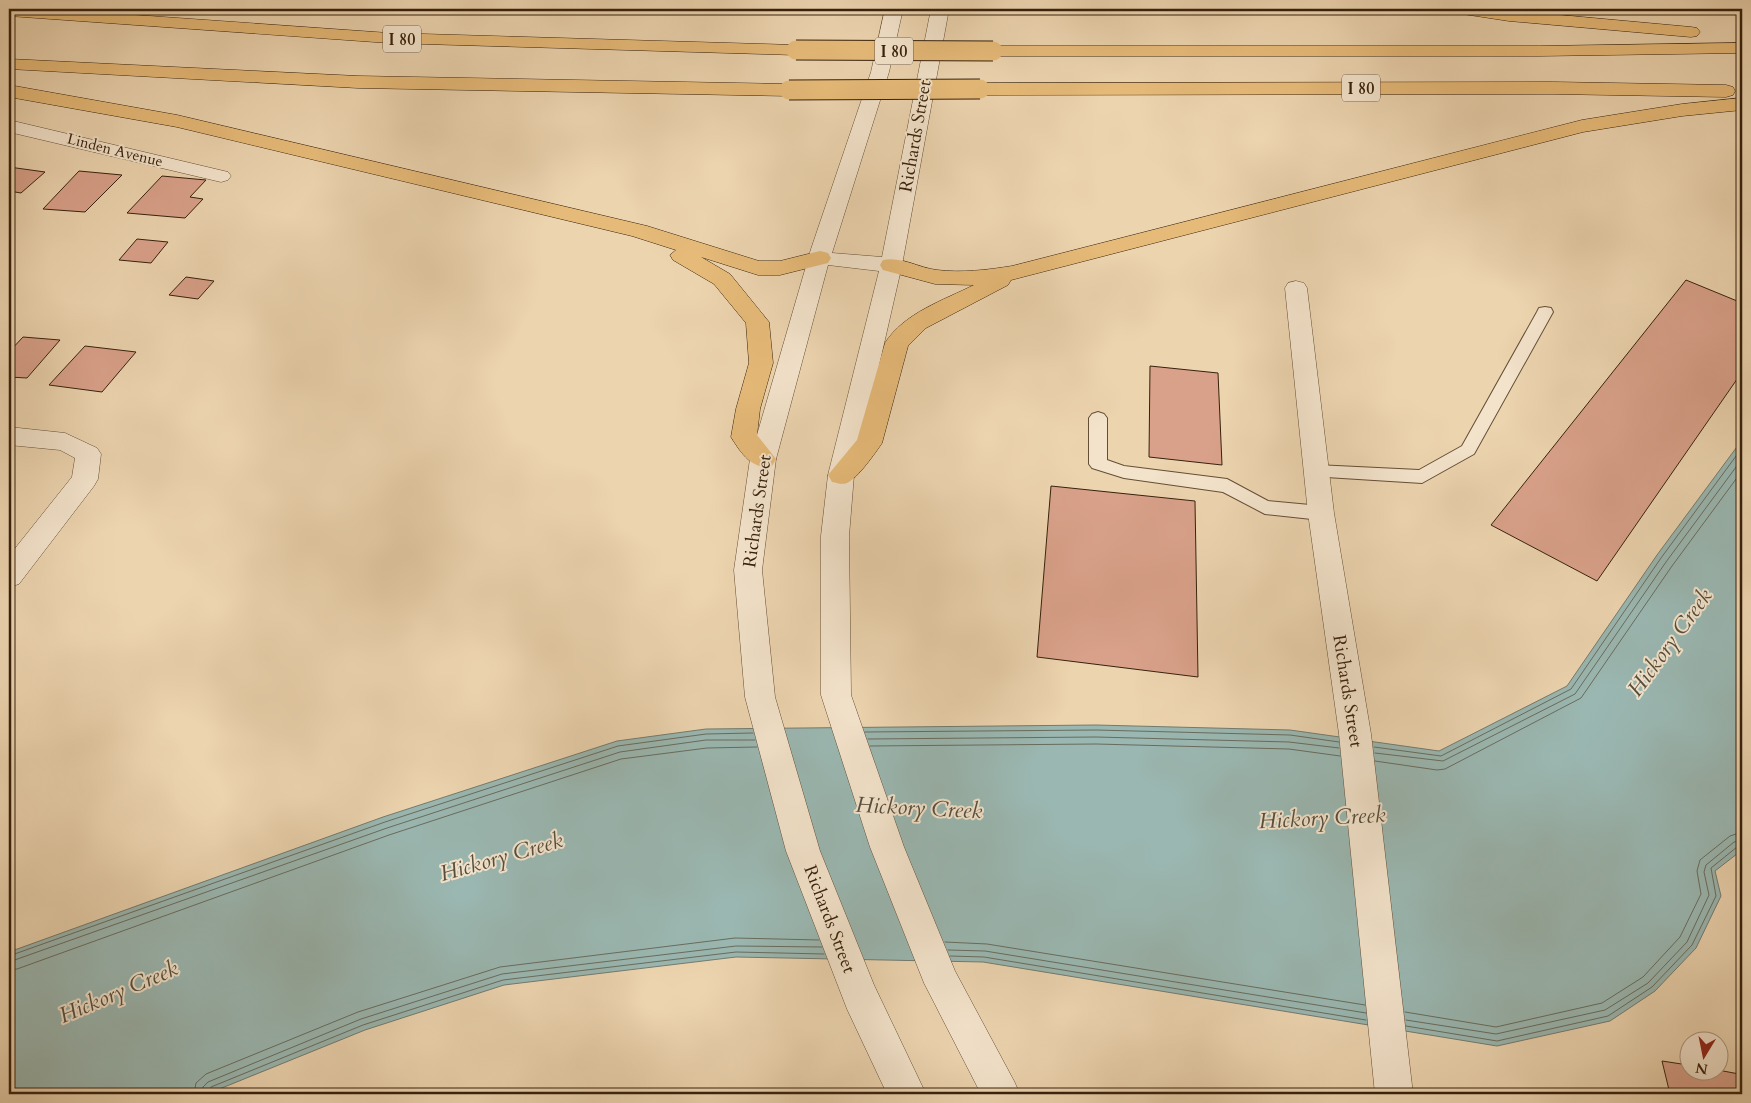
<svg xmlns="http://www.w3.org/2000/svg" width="1751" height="1103" font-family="Cardo,serif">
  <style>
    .water { fill: #9ab7b1; stroke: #727b6f }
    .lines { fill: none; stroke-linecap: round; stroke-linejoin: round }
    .shore { stroke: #686c5e; stroke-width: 1 }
    .building { fill: #d9a18a; stroke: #37210c }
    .service-casing { stroke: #644e35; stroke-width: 2 }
    .minor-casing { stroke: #644e35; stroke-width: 1 }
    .tertiary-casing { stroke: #644e35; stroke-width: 1 }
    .motorway-casing { stroke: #37210c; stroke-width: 1 }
    .service { fill: #f3e3cb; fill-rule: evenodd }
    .minor { fill: #f3e3cb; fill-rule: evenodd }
    .tertiary { fill: #f3e3cb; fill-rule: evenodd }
    .motorway { fill: #e6ba78; fill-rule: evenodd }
    .motorway-bridge-casing { stroke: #37210c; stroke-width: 21; stroke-linecap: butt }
    .motorway-bridge { stroke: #e6ba78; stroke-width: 19 }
    .labels { text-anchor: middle; stroke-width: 4; stroke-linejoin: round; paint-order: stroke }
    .far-street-label { font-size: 15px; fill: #37210c; stroke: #f3e3cb }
    .shield { fill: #f3e3cb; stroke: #6f5b45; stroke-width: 1 }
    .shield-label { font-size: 16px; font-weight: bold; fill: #37210c }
    .street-label { font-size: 18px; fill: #37210c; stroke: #f3e3cb }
    .near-water-label { font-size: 22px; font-style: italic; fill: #554e3e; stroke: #f3e3cb }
  </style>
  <rect width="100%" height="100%" fill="#ecd4af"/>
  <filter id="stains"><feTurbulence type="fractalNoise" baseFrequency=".004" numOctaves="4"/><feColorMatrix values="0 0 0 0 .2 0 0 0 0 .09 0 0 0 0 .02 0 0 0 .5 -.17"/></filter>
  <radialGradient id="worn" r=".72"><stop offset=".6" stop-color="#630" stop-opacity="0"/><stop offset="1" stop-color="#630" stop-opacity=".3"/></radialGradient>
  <polygon class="water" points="1742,440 1742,850 1715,871 1721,896 1696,948 1655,991 1610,1021 1497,1046 983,962 736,957 504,985 365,1030 207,1094 9,1094 9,952 383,817 617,741 706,729 1096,725 1290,730 1439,751 1567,686 1657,555"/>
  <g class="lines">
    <g class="shore">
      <polyline points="865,732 1096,730 1290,735 1339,742"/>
      <polyline points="868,739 1096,737 1289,742 1339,748"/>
      <polyline points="870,746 1096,744 1289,749 1340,756"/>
      <polyline points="1374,747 1441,756 1571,689 1661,558 1742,448"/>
      <polyline points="1375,753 1443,761 1575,694 1666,562 1742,459"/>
      <polyline points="1375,761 1437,770 1445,769 1581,698 1672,566 1742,471"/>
      <polyline points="945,942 987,944 1365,1005"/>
      <polyline points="948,950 985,951 1366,1013"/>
      <polyline points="9,956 385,822 618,746 706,734 753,733"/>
      <polyline points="950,956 984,957 1366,1020"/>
      <polyline points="9,962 387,828 620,752 706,740 755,740"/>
      <polyline points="9,970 17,969 389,835 621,759 707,748 757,747"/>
      <polyline points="1405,1012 1496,1027 1602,1003 1643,977 1680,937 1701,894 1697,871 1700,860 1730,836 1742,832"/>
      <polyline points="1406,1020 1496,1034 1605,1010 1648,983 1687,942 1709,895 1704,872 1706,865 1734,842 1742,840"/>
      <polyline points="1406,1026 1497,1041 1608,1016 1652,987 1692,945 1716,896 1711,868 1737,847 1742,846"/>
      <polyline points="194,1094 196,1083 206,1074 358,1012 500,967 735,938 819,940"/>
      <polyline points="201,1094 203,1087 208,1082 361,1019 502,974 736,946 822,947"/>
      <polyline points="207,1094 211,1087 363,1025 503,980 736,952 824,954"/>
    </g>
  </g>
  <g class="building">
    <polygon points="9,167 45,172 21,193 9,191"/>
    <polygon points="79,171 122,175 85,212 43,209"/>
    <polygon points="162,176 206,180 190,197 203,199 185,218 127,213"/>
    <polygon points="137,239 168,242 151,263 119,260"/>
    <polygon points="186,277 214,281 198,299 169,295"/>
    <polygon points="1686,280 1742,303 1742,372 1597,581 1491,525"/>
    <polygon points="23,337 60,340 27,378 9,377 9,352"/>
    <polygon points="85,346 136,352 102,392 49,385"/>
    <polygon points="1150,366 1218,373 1222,465 1149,457"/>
    <polygon points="1051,486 1195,501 1198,677 1037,657"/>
    <polygon points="1662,1061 1688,1065 1688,1070 1718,1070 1739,1074 1742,1094 1670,1094"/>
  </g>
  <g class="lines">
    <defs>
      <g id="service">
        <polygon points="1545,307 1551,308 1553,312 1474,454 1422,483 1310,476 1307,471 1310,466 1316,465 1419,470 1462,446 1537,312 1539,308"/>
        <polygon points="1098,412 1104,414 1107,418 1107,460 1124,466 1227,479 1268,501 1321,506 1327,508 1330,513 1327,518 1321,520 1265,514 1223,492 1124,478 1092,468 1089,464 1089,418 1092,414"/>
      </g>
      <g id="minor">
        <polygon points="9,120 228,172 231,176 228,180 221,182 9,132"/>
        <polygon points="1296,281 1304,283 1307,288 1334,513 1371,734 1413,1094 1375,1094 1339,734 1308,513 1285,288 1288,283"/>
        <polygon points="9,427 65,433 97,448 101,454 98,479 94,486 19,584 9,587 9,556 72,477 75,458 60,450 9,445"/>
      </g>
      <polygon id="tertiary" points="885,9 903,9 889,72 832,253 882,257 931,9 949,9 902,265 854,475 849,536 851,695 904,847 955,971 1014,1081 1020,1094 981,1094 924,983 870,847 821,695 821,536 828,475 879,271 828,265 776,459 762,570 775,697 820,851 874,985 926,1094 887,1094 847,1009 786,851 745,697 734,570 750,459 811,249 871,72"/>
      <g id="motorway">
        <polygon points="9,9 50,9 389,33 796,45 802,46 805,50 802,54 796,55 389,43 9,16"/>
        <polygon points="1454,9 1495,9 1691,27 1697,28 1700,32 1697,36 1691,37 1509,21 1463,14 1457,13"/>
        <polygon points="1742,43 1742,53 1539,56 993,56 987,55 984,51 987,47 993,46 1539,46"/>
        <polygon points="9,59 358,76 789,84 796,86 798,90 796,94 789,96 358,88 9,69"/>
        <polygon points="1553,82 1726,85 1733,87 1735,91 1733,95 1726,97 1553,94 980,95 973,93 971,89 973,85 980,83"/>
        <path d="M 9,85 L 177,115 L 647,226 L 759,261 L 780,261 L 820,251 L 828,253 L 831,258 L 828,263 L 780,275 L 758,275 L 701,257 L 730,274 L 769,322 L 773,363 L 760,409 L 757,435 L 776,459 L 772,466 C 753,471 741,453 731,437 L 736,409 L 749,363 L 746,323 L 714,284 L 673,260 L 670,255 L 676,250 L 632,236 L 177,127 L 9,97 Z"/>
        <path d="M 1742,98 L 1742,110 L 1682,116 L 1583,132 L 1011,280 L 1008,285 L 926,328 L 908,346 L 882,443 C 876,452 857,479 847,483 C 841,485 838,483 832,482 L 828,475 L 857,440 L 885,343 C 904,313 944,300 974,285 L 935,284 L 883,270 L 880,265 L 883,260 C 901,256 919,268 937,270 C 962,273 987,270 1012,266 L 1582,120 L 1682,104 Z"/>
      </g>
    </defs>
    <use href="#service" class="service-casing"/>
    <use href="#minor" class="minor-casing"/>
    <use href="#tertiary" class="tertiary-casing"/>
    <use href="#motorway" class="motorway-casing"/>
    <use href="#service" class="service"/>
    <use href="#minor" class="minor"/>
    <use href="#tertiary" class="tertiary"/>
    <use href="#motorway" class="motorway"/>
    <defs>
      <g id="motorway-bridge">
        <polyline points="796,50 993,51"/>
        <polyline points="789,90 980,89"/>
      </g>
    </defs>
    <use href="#motorway-bridge" class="motorway-bridge-casing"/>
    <use href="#motorway-bridge" class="motorway-bridge"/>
  </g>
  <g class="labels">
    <g class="far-street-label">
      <text transform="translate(115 150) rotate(14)" y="5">Linden Avenue</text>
    </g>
    <g class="shield">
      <rect x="383" y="25.5" width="38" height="27" rx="4"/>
      <rect x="875" y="37.5" width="38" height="27" rx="4"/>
      <rect x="1342" y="74.5" width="38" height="27" rx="4"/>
    </g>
    <g class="shield-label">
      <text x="402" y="45">I 80</text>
      <text x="894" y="57">I 80</text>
      <text x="1361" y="94">I 80</text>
    </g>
    <g class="street-label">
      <text transform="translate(915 136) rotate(-80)" y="6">Richards Street</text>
      <text transform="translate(757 511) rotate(-82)" y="6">Richards Street</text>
      <text transform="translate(1348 691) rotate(81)" y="6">Richards Street</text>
      <text transform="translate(830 919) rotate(69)" y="6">Richards Street</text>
    </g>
    <g class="near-water-label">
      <text transform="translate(1669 642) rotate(-54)" y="8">Hickory Creek</text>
      <text transform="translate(919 807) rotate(3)" y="8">Hickory Creek</text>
      <text transform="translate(1322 817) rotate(-3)" y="8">Hickory Creek</text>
      <text transform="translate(501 856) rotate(-16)" y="8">Hickory Creek</text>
      <text transform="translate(118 991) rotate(-23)" y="8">Hickory Creek</text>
    </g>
  </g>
  <rect width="1751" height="1103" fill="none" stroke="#ecd4af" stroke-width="30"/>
  <rect x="10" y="10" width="1731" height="1083" fill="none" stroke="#37210c" stroke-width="2.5"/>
  <rect x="15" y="15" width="1721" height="1073" fill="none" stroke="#37210c"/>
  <g transform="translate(1704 1056) rotate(190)"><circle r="24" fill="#f3e3cb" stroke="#a8957f"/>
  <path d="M0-4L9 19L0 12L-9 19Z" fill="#8f2418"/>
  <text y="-8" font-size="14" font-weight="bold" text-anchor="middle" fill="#37210c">N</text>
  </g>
  <rect width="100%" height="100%" filter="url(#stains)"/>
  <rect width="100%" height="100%" fill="url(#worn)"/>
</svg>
